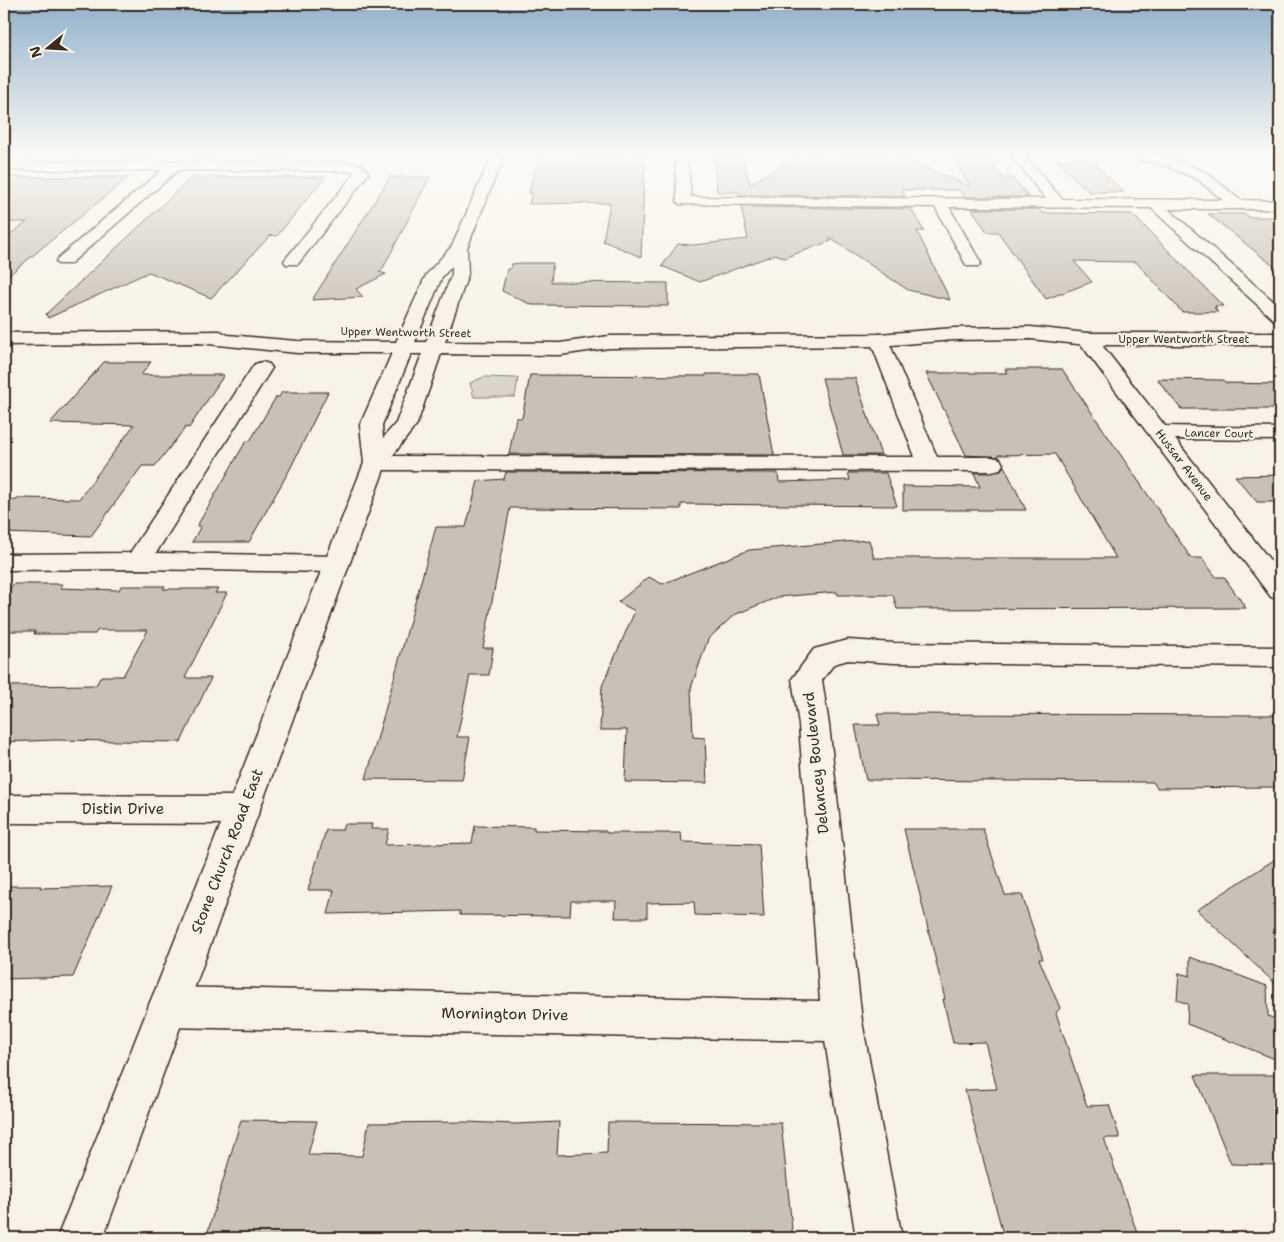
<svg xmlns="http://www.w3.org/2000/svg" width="1284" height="1242" font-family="'Shantell Sans',sans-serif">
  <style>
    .green { fill: #dbd6cb; stroke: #8b8074 }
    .building { fill: #c8c1b6; stroke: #3b2a1e }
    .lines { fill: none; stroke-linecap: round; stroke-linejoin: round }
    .minor-casing { stroke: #3b2a1e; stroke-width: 3 }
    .major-casing { stroke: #3b2a1e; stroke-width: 3 }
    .minor { fill: #f7f3e8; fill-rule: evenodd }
    .major { fill: #f7f3e8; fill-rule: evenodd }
    .labels { text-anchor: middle; stroke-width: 4.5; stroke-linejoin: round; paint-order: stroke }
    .far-street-label { font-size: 11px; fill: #3b2a1e; stroke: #f7f3e8 }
    .street-label { font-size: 12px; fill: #3b2a1e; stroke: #f7f3e8 }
    .near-street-label { font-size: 15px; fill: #3b2a1e; stroke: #f7f3e8 }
  </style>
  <rect width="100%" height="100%" fill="#f7f3e8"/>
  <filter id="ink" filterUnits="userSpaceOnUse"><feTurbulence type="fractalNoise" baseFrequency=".02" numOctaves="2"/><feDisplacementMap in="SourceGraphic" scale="10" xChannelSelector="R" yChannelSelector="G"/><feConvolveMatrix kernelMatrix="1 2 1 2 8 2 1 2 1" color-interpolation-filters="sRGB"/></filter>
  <g filter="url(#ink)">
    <polygon class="green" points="484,377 518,378 515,397 474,397 472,391 473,390 471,388 470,383"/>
    <g class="building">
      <polygon points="542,155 645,155 641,257 603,241 610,203 529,204 532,193 529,193 534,172"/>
      <polygon points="714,155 742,155 750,184 800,155 897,156 971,187 951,156 987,157 1003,178 1013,178 1029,197 964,197 959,190 902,190 905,196 739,195 739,192 717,192"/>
      <polygon points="1055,159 1090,159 1124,192 1089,192"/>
      <polygon points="4,177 129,177 4,279 4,239 27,222 4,222"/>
      <polygon points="192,177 325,177 277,236 271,235 211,298 149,272 48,318 46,314"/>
      <polygon points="390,177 430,177 382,270 379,272 386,274 356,289 363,297 312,300"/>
      <polygon points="741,207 911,209 924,231 917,231 950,300 908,290 830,238 831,241 784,258 776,254 700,282 662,266 678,244 693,245 748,239"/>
      <polygon points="972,209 1039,209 1042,213 1132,214 1223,306 1215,306 1217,308 1214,308 1218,312 1182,312 1136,262 1074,261 1092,282 1046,299 998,232 987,232"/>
      <polygon points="1208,214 1245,214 1249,217 1280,217 1280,271"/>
      <polygon points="521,263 553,263 551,282 668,283 668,306 532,305 502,291 507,269 510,269 512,264"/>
      <polygon points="104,362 151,362 141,375 224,375 189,428 186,427 155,466 142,466 91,536 4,533 4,500 17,500 19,498 79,499 134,425 50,423"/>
      <polygon points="1005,369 1062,369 1191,558 1202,558 1216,577 1224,577 1246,608 897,609 893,595 838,595 837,592 778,597 734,615 708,639 691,688 693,737 705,738 707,783 625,782 627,730 600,730 602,686 635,611 618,602 649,577 662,584 749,550 869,540 874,558 1116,558 1055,454 998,455 999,457 966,455 926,373 1007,373"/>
      <polygon points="706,374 759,374 774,455 509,454 516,418 522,418 530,375 706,376"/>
      <polygon points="822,378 855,378 881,455 843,455"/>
      <polygon points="1157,379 1223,380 1226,383 1280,384 1280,409 1181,409"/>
      <polygon points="282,392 328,392 290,469 249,542 192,542 201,526 197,526 246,441 250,441 276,397 279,397"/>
      <polygon points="1004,466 1026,510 903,510 903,486 980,487 974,473 992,473 1000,471"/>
      <polygon points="506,472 778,473 779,482 850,480 848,473 886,473 897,506 681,504 681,509 510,508 483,648 493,648 489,675 470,675 457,737 470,737 462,780 366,779 436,527 466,527 478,481 504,479"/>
      <polygon points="1280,475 1280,502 1257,502 1235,476"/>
      <polygon points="13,584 63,584 60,588 119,590 121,586 165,586 163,589 218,589 215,593 227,593 185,678 211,678 181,742 55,740 4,742 4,686 96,685 101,676 123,676 148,630 98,630 95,634 34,634 35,631 4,631 4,597"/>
      <polygon points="877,714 1280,715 1280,787 1157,788 1153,782 866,780 855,725 880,725"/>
      <polygon points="344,824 372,824 371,829 389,829 385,845 472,843 475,826 534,827 534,830 606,831 606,833 681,833 682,842 759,844 764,917 695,915 694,902 647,903 647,918 615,918 616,901 571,901 570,916 460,915 460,911 328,914 334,890 308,890 326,830 342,830"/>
      <polygon points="904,829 983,829 1005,895 1022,895 1043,959 1039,959 1060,1008 1056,1013 1087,1106 1109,1105 1120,1138 1104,1138 1139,1238 1004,1238 965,1090 997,1089 985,1042 953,1043 943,999 945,999"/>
      <polygon points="1280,856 1280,988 1197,910"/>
      <polygon points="4,886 41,886 40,888 112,886 73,977 4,979"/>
      <polygon points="1190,957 1267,986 1268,1016 1280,1021 1280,1061 1187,1024 1188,1004 1177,1000 1179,973 1190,976"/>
      <polygon points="1195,1075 1280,1075 1280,1165 1231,1164"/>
      <polygon points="241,1120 317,1121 308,1155 362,1156 369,1123 466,1122 515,1124 559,1122 557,1155 607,1153 608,1122 781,1123 793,1238 206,1238"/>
    </g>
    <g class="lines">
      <defs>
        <g id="minor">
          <polygon points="675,155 687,155 691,197 1046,199 1011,155 1024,155 1062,199 1223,200 1197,179 1169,167 1133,158 1132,155 1154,155 1179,161 1207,173 1240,200 1280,201 1280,209 1168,209 1280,307 1280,321 1274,320 1151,208 949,207 981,263 979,266 967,266 965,263 935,207 679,204 677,201"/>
          <polygon points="176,161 342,162 362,165 369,173 298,264 286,264 284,261 354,174 353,171 178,170 70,264 58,264 56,261 58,258 162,170 4,170 4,162"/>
          <polygon points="1087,333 1094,335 1165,426 1280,428 1280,440 1175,439 1280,573 1280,600 1271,597 1080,343 1078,339 1080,335"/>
          <polygon points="879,334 886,336 888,340 937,457 992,457 1000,459 1003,464 1000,469 992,471 375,470 367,468 364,463 367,458 375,456 915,457 870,340 872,336"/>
          <polygon points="262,362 269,364 272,368 156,553 336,556 345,558 349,564 345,570 336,572 138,569 4,570 4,554 130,553 252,368 255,364"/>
          <polygon points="848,640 894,643 1280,647 1280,667 894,663 848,660 834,664 822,680 829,725 862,1021 902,1238 856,1238 825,1041 168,1027 154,1021 148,1007 154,993 168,987 820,1001 799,725 792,679 814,649"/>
          <polygon points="4,795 243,796 255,800 260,810 255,820 243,824 4,823"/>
        </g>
        <path id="major" d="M 492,155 L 504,155 L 467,248 L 468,274 L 445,342 L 560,343 L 609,336 L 879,334 L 954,328 L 1031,327 L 1087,333 L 1280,333 L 1280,345 L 1087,345 L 1031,339 L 954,340 L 879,346 L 609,348 L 560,355 L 441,354 L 417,424 L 386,464 L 103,1238 L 57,1238 L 364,463 L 360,425 L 392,353 L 297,353 L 199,343 L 4,345 L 4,333 L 220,331 L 228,335 L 297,341 L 396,342 L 426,275 L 452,246 ZM 452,266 L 452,274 L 426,342 L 415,342 L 442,277 ZM 411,354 L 422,354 L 396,423 L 383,438 L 382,425 Z"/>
      </defs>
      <use href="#minor" class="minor-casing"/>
      <use href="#major" class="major-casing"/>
      <use href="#minor" class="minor"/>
      <use href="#major" class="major"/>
    </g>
  </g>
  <linearGradient id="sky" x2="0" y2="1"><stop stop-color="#93b1cb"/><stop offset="0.47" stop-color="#fbfaf5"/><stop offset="1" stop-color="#fbfaf5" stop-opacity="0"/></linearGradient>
  <rect width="1284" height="329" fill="url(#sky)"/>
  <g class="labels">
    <g class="far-street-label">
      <text transform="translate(406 332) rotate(1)" y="4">Upper Wentworth Street</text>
      <text x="1184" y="343">Upper Wentworth Street</text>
      <text transform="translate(1219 433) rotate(1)" y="4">Lancer Court</text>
    </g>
    <g class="street-label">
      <text transform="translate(1184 465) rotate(53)" y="4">Hussar Avenue</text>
    </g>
    <g class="near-street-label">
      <text transform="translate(816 763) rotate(-96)" y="5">Delancey Boulevard</text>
      <text x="123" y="814">Distin Drive</text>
      <text transform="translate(227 851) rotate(-69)" y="5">Stone Church Road East</text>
      <text transform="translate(505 1014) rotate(1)" y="5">Mornington Drive</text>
    </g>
  </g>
  <rect width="1284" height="1242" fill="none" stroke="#f7f3e8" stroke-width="20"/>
  <rect x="10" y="10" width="1264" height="1222" fill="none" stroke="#3b2a1e" stroke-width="2" filter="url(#ink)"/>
  <g transform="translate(48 48) rotate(252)" stroke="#f7f3e8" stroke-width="4" paint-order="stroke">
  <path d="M0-4L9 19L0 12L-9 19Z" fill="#3b2a1e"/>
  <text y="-8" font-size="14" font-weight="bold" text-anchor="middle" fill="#3b2a1e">N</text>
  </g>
</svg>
